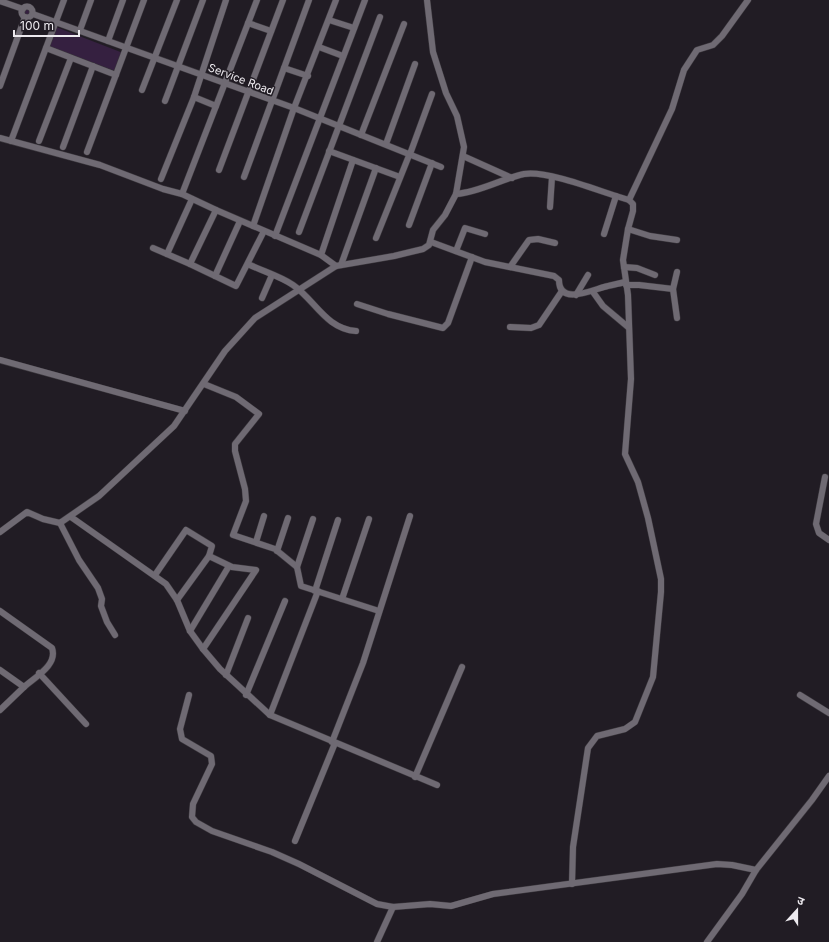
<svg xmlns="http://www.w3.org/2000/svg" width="829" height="942" font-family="Inter,'Noto Sans Devanagari',sans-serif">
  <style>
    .green { fill: #352040 }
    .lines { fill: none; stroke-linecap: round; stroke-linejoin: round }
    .minor-casing { stroke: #3d393f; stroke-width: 7 }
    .minor { stroke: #6f6a73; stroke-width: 6 }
    .labels { text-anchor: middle; stroke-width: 3; stroke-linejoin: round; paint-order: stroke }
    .street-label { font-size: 11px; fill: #edeaef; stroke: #211c24 }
  </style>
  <rect width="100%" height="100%" fill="#211c24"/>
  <g class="green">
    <circle cx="28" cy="12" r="5.5"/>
    <polygon points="56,27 123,53 115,71 49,46"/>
  </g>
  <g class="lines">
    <defs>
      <g id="minor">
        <polyline points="0,1 23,9"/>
        <circle cx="27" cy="12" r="5.5"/>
        <polyline points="33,14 294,108 441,167"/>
        <polyline points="329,20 354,28"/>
        <polyline points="248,23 271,31"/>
        <polyline points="80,30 91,0"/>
        <polyline points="108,41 123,0"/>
        <polyline points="319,47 343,56"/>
        <polyline points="46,48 116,75"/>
        <polyline points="284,68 308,76"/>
        <polyline points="0,86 25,17"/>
        <polyline points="142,90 177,0"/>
        <polyline points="194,97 216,106"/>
        <polyline points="165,101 203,0"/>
        <polyline points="361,135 404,24"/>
        <polyline points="0,138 100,165 163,189 182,194 216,210 321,255 336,266"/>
        <polyline points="11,141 64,0"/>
        <polyline points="39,141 71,58"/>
        <polyline points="386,144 415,64"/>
        <polyline points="63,147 93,66"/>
        <polyline points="329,151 400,177"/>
        <polyline points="87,152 144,0"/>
        <polyline points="410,154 432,94"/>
        <polyline points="463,156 512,178"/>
        <polyline points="219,170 283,0"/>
        <polyline points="244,177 309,0"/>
        <polyline points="161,179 194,97 226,0"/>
        <polyline points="182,194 257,0"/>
        <path d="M 456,194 C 480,192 501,179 524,174 C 545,170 594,189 616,196 L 629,200 L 633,204 L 633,211 L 628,229 L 623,260 L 628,295 L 631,379 L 625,454 L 638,482 L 648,518 L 661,579 L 661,592 L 653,677 L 635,722 L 625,729 L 597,736 L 588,748 L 573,847 L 572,884"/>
        <polyline points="629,200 672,109 684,70 697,50 713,45 722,36 748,0"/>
        <polyline points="550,207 552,177"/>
        <polyline points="216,210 190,264 236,286 264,231"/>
        <polyline points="409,225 432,163"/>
        <polyline points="253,226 294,108 336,0"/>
        <polyline points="628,229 650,236 677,240"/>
        <polyline points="299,232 380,17"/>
        <polyline points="604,234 616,196"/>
        <polyline points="275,236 365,0"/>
        <polyline points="376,238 410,153"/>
        <path d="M 431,242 L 485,262 L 554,276 L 559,280 C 559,305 590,291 604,287 C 611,285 618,284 625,282"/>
        <polyline points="153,248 190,264"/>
        <polyline points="456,251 465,228 485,234"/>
        <polyline points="167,254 192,199"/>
        <polyline points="321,255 353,160"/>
        <path d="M 248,264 C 262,271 280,276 293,285 C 315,300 326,329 356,331"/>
        <polyline points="341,265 376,168"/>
        <polyline points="510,267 529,240 538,239 555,243"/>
        <polyline points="624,267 637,268 655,275"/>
        <polyline points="677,272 673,289 677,318"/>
        <polyline points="215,276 240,221"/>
        <polyline points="626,285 639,285 673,289"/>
        <polyline points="593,292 603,306 628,327"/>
        <polyline points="576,295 588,275"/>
        <polyline points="262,298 272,275"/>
        <polyline points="357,304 388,314 443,328 448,323 472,257"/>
        <polyline points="510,327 531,328 539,325 562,291"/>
        <polyline points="0,360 185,411"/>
        <polyline points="204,384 236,397 259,414 235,444 235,451 245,489 246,501 233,535 275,549 297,567 301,586 379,611"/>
        <polyline points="825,477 816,524 819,533 829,540"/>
        <polyline points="71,517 166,584 177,600 190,631 203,649 220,669 270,715 437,785"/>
        <polyline points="60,523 79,560 98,588 102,599 101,606 107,622 115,635"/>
        <polyline points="0,532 27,512 43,519 60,523 99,496 174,426 225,351 255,318 336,266 394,256 423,249 429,245 433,230 445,215 456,194 464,147 457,116 446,93 433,52 427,0"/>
        <polyline points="256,542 264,516"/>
        <polyline points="277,551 288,518"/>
        <polyline points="297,567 313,519"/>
        <polyline points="155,575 186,530 212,546 209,556 177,600"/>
        <polyline points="315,591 338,520"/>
        <polyline points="342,599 369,519"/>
        <path d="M 0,611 L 52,648 C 58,665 35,677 24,687 L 0,670"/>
        <polyline points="190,631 229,566"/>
        <polyline points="203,649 256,570 232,567 209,556"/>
        <polyline points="39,673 86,724"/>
        <polyline points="226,675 248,618"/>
        <polyline points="189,695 180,729 182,739 211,756 212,764 193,804 192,817 196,822 212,831 272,852 299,864 377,904 393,907 430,904 451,906 493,894 717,864 732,865 756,870"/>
        <polyline points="246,695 285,601"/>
        <polyline points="800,695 829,713"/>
        <polyline points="0,710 24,687"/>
        <polyline points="270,715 318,591"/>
        <polyline points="332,742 363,663 410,516"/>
        <polyline points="415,777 462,667"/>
        <polyline points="295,841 335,743"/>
        <polyline points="377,942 393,907"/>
        <polyline points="707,942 742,894 756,870 812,800 829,776"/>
      </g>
    </defs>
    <use href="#minor" class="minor-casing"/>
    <use href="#minor" class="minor"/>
  </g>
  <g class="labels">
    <g class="street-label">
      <text transform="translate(241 79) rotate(21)" y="4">Service Road</text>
    </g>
  </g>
  <g transform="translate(797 910) rotate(21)" stroke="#211c24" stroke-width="3" paint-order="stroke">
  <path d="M0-3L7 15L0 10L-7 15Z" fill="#edeaef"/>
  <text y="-6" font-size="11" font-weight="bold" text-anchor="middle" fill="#edeaef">उ</text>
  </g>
  <path d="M14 30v6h65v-6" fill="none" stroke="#edeaef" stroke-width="2"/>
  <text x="20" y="30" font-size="12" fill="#edeaef" stroke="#211c24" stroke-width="3" paint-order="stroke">100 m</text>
</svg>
